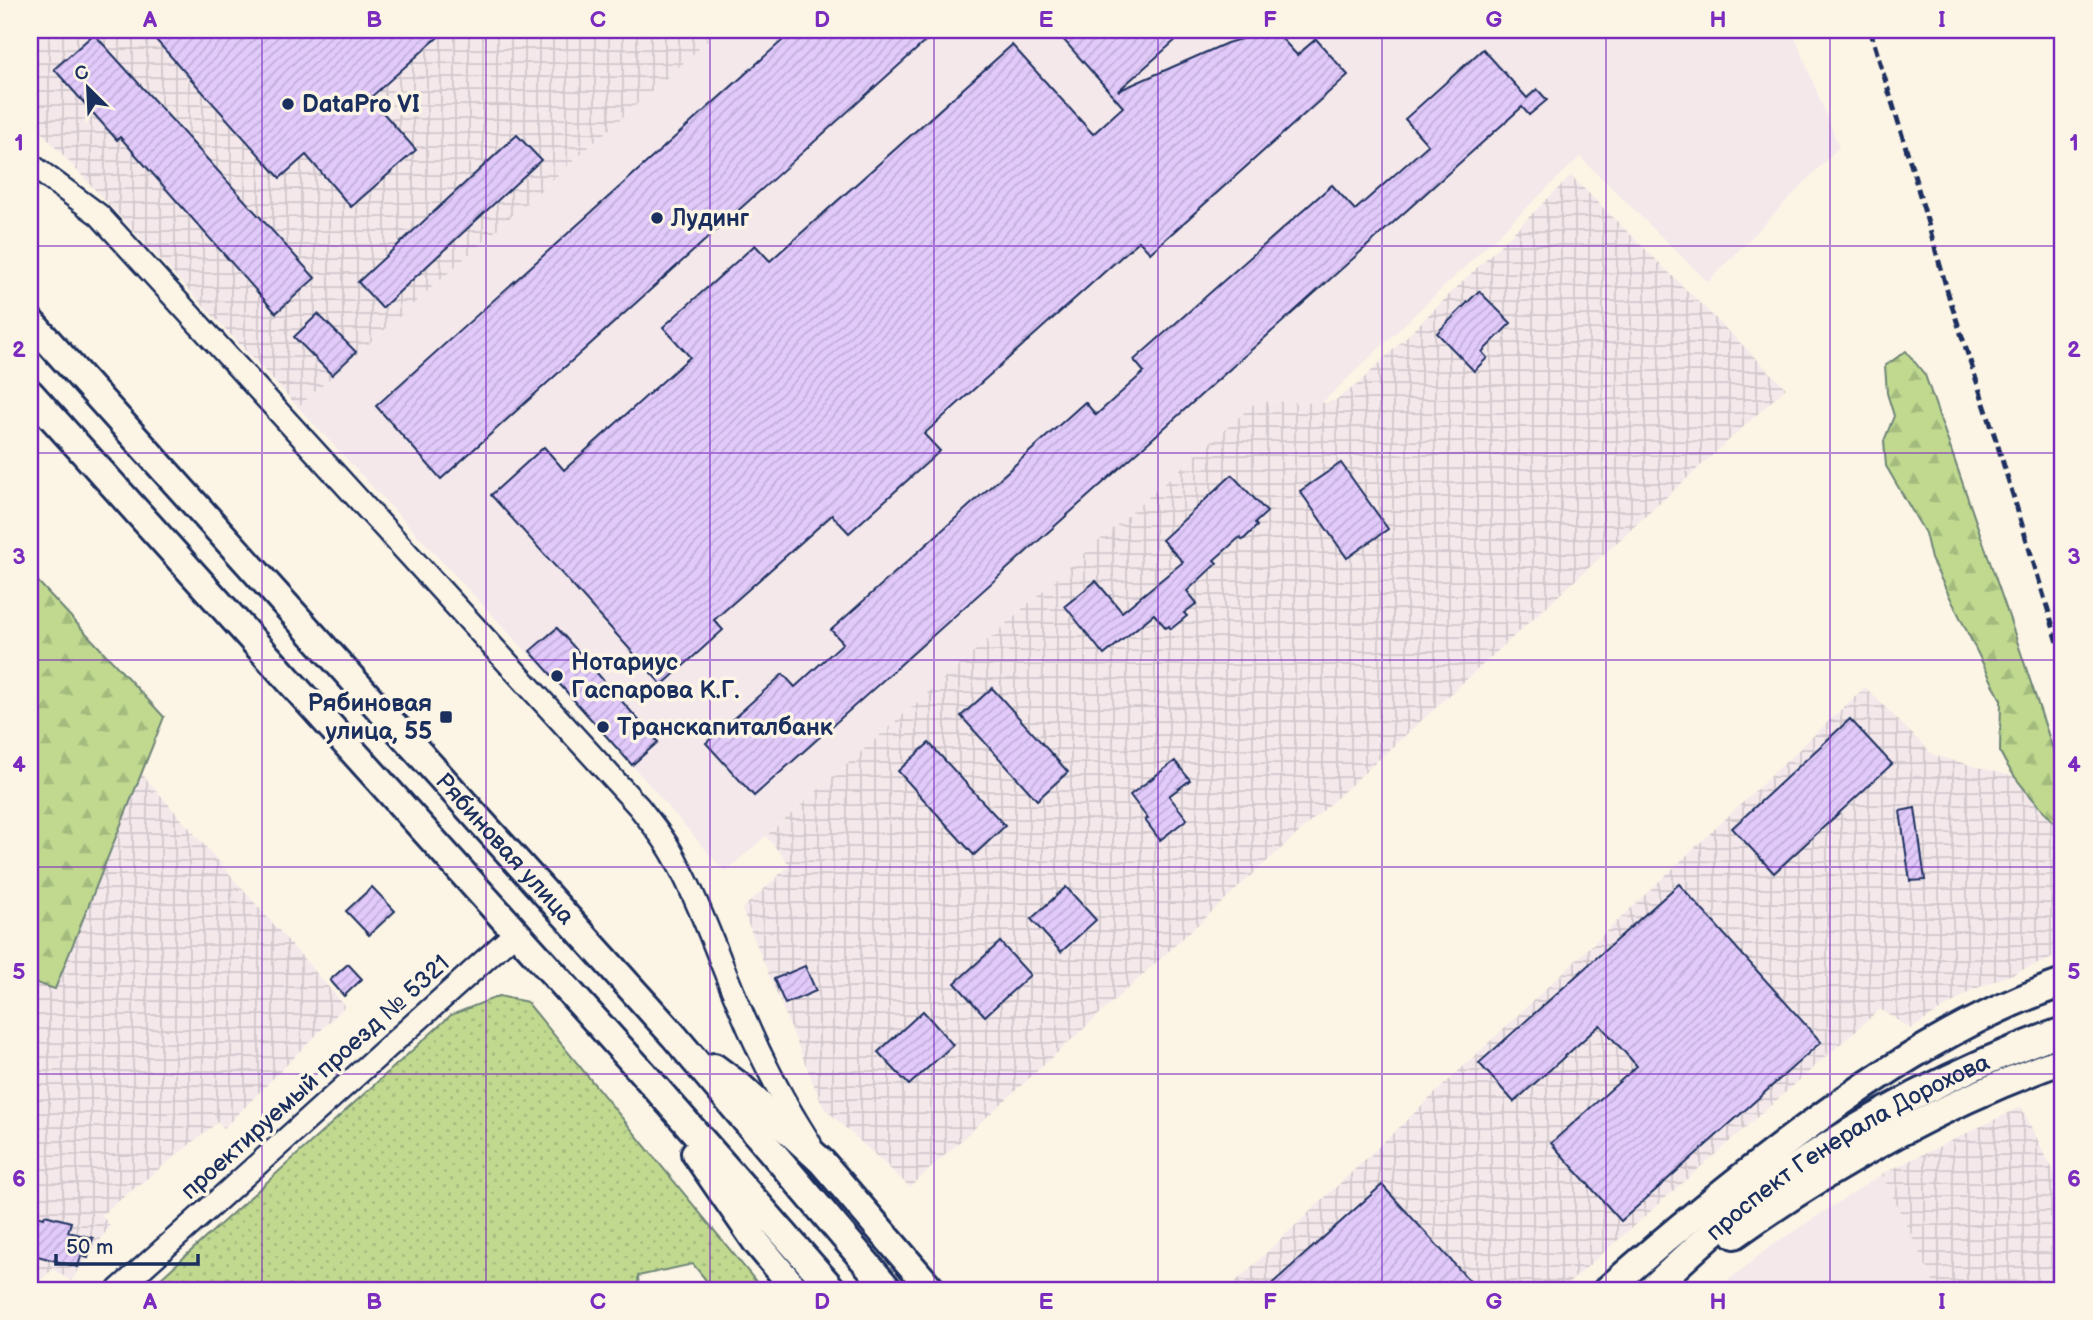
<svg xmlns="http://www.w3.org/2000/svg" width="2093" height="1320" font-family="'Balsamiq Sans',sans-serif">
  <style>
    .built { fill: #f4e8eb }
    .industrial { fill: url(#industrial-grid) }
    .grass { fill: url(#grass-dots); stroke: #6e8476; stroke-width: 2 }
    .forest { fill: url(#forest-firs); stroke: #6e8476; stroke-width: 2 }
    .building { fill: url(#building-hatch); stroke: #1b2f5e; stroke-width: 2 }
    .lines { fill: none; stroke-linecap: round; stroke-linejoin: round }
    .minor-casing { stroke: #1b2f5e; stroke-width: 26 }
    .major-casing { stroke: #1b2f5e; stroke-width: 32 }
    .minor { stroke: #fcf5e5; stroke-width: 21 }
    .major { stroke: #fcf5e5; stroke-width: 26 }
    .rail { stroke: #1b2f5e; stroke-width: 5; stroke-dasharray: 10 5; stroke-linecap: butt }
    .grid { fill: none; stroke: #7b2cbf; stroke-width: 2; stroke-opacity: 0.55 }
    .poi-dot { fill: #1b2f5e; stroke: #fcf5e5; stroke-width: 2.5 }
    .labels { text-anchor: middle; stroke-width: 7; stroke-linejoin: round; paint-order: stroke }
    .poi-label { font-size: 24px; font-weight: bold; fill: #1b2f5e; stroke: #fcf5e5; text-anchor: start }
    .street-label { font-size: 24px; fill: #1b2f5e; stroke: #fcf5e5 }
    .neatline { fill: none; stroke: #7b2cbf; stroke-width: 2.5 }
    .grid-label { font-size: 23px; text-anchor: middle; font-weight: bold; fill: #7b2cbf }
  </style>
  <defs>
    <pattern id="industrial-grid" width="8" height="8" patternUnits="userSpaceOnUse" patternTransform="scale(1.75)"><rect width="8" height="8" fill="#f4e8eb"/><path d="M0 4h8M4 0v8" fill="none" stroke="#d1c7cc"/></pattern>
    <pattern id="grass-dots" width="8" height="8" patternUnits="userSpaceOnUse" patternTransform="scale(1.75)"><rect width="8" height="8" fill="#c0d98f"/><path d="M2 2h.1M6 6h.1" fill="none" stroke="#a4bb7e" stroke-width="1.8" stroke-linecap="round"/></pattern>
    <pattern id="forest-firs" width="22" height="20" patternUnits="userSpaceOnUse" patternTransform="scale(1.75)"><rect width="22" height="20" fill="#c0d98f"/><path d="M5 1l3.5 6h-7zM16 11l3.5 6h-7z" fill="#a4bb7e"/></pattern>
    <pattern id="building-hatch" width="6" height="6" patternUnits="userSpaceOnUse" patternTransform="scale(1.75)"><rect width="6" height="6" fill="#e2cafa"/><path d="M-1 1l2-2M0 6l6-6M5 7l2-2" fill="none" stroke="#c1aed9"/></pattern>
  </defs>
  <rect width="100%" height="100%" fill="#fcf5e5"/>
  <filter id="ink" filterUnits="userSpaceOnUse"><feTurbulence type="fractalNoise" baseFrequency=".0143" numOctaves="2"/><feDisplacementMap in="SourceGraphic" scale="14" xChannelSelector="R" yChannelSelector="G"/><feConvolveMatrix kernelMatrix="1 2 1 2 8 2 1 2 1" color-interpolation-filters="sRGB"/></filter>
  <g filter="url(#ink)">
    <g class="built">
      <polygon points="720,30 1792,30 1839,147 1708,282 1580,157 1322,403 1257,401 725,872 632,765 298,407"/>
      <polygon points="1882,1174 1937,1290 1716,1290 1771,1246"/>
    </g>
    <g class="industrial">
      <polygon points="30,30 720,30 298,407 30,120"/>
      <polygon points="1571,176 1786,388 910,1187 823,1107 742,909 790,865 766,836 1257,401 1322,403 1336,400 1359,383"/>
      <polygon points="1865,687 1933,755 2015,777 2063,833 2063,954 1972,990 1911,1029 1880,1009 1561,1290 1227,1290"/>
      <polygon points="142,774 345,1006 224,1128 218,1122 101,1215 110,1226 71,1281 53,1269 30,1290 30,981 55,989"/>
      <polygon points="2021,1107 2063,1190 2063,1290 1937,1290 1882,1174"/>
    </g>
    <polygon class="grass" points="499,996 527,1002 763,1290 714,1290 693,1264 638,1276 639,1290 148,1290 451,1015"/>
    <g class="forest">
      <path d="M 1906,351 L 1925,375 L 2007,611 L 2063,779 L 2063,795 L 2059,811 L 2063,833 C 2042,808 2014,782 2000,752 L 2001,700 L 1931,559 L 1925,533 L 1886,466 L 1884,441 L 1894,416 L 1887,393 L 1885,366 Z"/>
      <polygon points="30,573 164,717 55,989 30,981"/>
    </g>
    <g class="building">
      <polygon points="147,30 446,30 370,98 416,150 351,207 306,155 280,178"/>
      <polygon points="794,30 938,30 441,479 376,406"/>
      <polygon points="1055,30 1187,30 1118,91 1227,43 1271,30 1274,30 1297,55 1316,39 1348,75 1150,253 1139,241 924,434 940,451 849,533 832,515 714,620 723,630 662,685 491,495 544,447 564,470 690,357 663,327 755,245 770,261 1012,45 1093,134 1123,107"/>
      <polygon points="94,34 315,278 276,313 120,137 117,140 54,69"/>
      <polygon points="1483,49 1527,98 1537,89 1547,100 1529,115 1522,107 754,796 706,743 783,674 795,687 843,643 831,630 1085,402 1096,415 1144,372 1134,360 1332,185 1355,210 1428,145 1405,119"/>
      <polygon points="517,135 541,160 382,308 358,282"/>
      <polygon points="1479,291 1511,323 1482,352 1487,358 1474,371 1437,333"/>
      <polygon points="318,314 356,352 332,375 294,337"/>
      <polygon points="1341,463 1388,529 1347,558 1300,491"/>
      <polygon points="1232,475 1267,512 1255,523 1257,526 1243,540 1240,537 1214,560 1217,563 1187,591 1197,603 1184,613 1187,616 1171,629 1169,626 1166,628 1154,614 1104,655 1065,606 1096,581 1122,612 1183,562 1162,540"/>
      <polygon points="557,628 658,742 632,765 530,651"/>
      <polygon points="992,688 1068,772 1037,800 961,716"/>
      <polygon points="1850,719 1892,764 1774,873 1732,828"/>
      <polygon points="929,743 1005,826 974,855 898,771"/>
      <polygon points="1175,761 1190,780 1169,796 1187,819 1160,840 1145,820 1148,819 1130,795"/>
      <polygon points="1915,808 1925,880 1910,881 1900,811"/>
      <polygon points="1679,884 1821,1042 1621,1221 1551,1143 1637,1066 1600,1025 1514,1102 1479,1063"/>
      <polygon points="372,887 395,911 369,935 346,911"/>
      <polygon points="1066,887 1096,920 1061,952 1031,919"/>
      <polygon points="1000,942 1030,975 985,1016 955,983"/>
      <polygon points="348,964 362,979 344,996 330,980"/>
      <polygon points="805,966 816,991 785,1004 774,979"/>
      <polygon points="923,1011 953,1045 909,1085 878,1052"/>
      <polygon points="1382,1185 1478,1290 1265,1290"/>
      <polygon points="45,1215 71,1222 68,1232 93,1238 88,1258 81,1256 78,1267 30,1254 30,1221 34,1222 36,1216 44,1218"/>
    </g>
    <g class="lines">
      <defs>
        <g id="minor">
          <path d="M 30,164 L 99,215 L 639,807 C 653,825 668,843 678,864 C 702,908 717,955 737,1001 C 757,1050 781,1098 810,1143"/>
          <polyline points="118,1290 516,932"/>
        </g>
        <g id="major">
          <path id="s1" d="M 30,321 L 674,1036 L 889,1290"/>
          <polyline points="30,393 642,1072 833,1290"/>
          <polyline points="714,1067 742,1088 822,1162 932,1290"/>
          <polyline points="695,1153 757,1243 796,1290"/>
          <path d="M 1735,1235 C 1836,1163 1946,1102 2063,1060"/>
          <path d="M 1607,1290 C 1669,1235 1733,1182 1800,1132 C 1881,1072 1967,1016 2063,983"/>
          <path id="s2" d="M 1651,1290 C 1696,1247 1742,1205 1793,1169 C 1877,1111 1967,1065 2063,1031"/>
        </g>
      </defs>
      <use href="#minor" class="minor-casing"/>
      <use href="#major" class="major-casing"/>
      <use href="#minor" class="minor"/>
      <use href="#major" class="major"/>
      <polyline class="rail" points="1870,30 1910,161 1950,300 1997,443 2063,659"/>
    </g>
  </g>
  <path class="grid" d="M 262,30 L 262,1290M 486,30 L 486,1290M 710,30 L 710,1290M 934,30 L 934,1290M 1158,30 L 1158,1290M 1382,30 L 1382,1290M 1606,30 L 1606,1290M 1830,30 L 1830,1290M 30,246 L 2063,246M 30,453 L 2063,453M 30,660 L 2063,660M 30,867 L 2063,867M 30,1074 L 2063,1074"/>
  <g class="poi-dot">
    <circle cx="288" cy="104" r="7"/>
    <circle cx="657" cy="218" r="7"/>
    <circle cx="557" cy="676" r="7"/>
    <rect x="439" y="710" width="14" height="14" rx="3.5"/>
    <circle cx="603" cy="727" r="7"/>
  </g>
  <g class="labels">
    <g class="poi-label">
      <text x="302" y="112">DataPro VI</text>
      <text x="671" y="226">Лудинг</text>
      <text x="571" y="670">Нотариус<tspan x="571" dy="28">Гаспарова К.Г.</tspan></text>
      <text x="432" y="711" text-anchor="end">Рябиновая<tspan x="432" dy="28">улица, 55</tspan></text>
      <text x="617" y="735">Транскапиталбанк</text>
    </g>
    <g class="street-label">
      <text dy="8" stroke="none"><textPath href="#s1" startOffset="710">Рябиновая улица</textPath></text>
      <text transform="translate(315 1077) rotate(-42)" y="8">проектируемый проезд № 5321</text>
      <text dy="8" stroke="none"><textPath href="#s2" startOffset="245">проспект Генерала Дорохова</textPath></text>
    </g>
  </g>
  <rect width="2093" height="1320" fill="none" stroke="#fcf5e5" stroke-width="77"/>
  <g transform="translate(88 88) rotate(336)" stroke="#fcf5e5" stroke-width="5" paint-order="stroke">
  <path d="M0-5L12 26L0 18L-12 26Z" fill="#1b2f5e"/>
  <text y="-10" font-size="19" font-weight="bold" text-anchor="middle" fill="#1b2f5e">С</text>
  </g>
  <path d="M56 1254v10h142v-10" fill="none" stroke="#1b2f5e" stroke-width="3.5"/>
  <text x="66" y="1254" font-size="21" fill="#1b2f5e" stroke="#fcf5e5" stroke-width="5" paint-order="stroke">50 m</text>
  <rect x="38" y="38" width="2016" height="1244" class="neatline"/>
  <g class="grid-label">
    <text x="150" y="27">A</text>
    <text x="374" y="27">B</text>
    <text x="598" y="27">C</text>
    <text x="822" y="27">D</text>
    <text x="1046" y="27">E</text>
    <text x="1270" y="27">F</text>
    <text x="1494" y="27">G</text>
    <text x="1718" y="27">H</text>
    <text x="1942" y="27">I</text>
    <text x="19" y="150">1</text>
    <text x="2074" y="150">1</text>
    <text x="19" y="357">2</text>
    <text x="2074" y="357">2</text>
    <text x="19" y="564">3</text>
    <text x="2074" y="564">3</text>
    <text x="19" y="772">4</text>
    <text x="2074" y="772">4</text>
    <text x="19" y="979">5</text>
    <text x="2074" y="979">5</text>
    <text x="19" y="1186">6</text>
    <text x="2074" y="1186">6</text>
    <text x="150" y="1309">A</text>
    <text x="374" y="1309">B</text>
    <text x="598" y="1309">C</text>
    <text x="822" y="1309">D</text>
    <text x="1046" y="1309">E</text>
    <text x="1270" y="1309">F</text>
    <text x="1494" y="1309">G</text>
    <text x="1718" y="1309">H</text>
    <text x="1942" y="1309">I</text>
  </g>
</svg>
